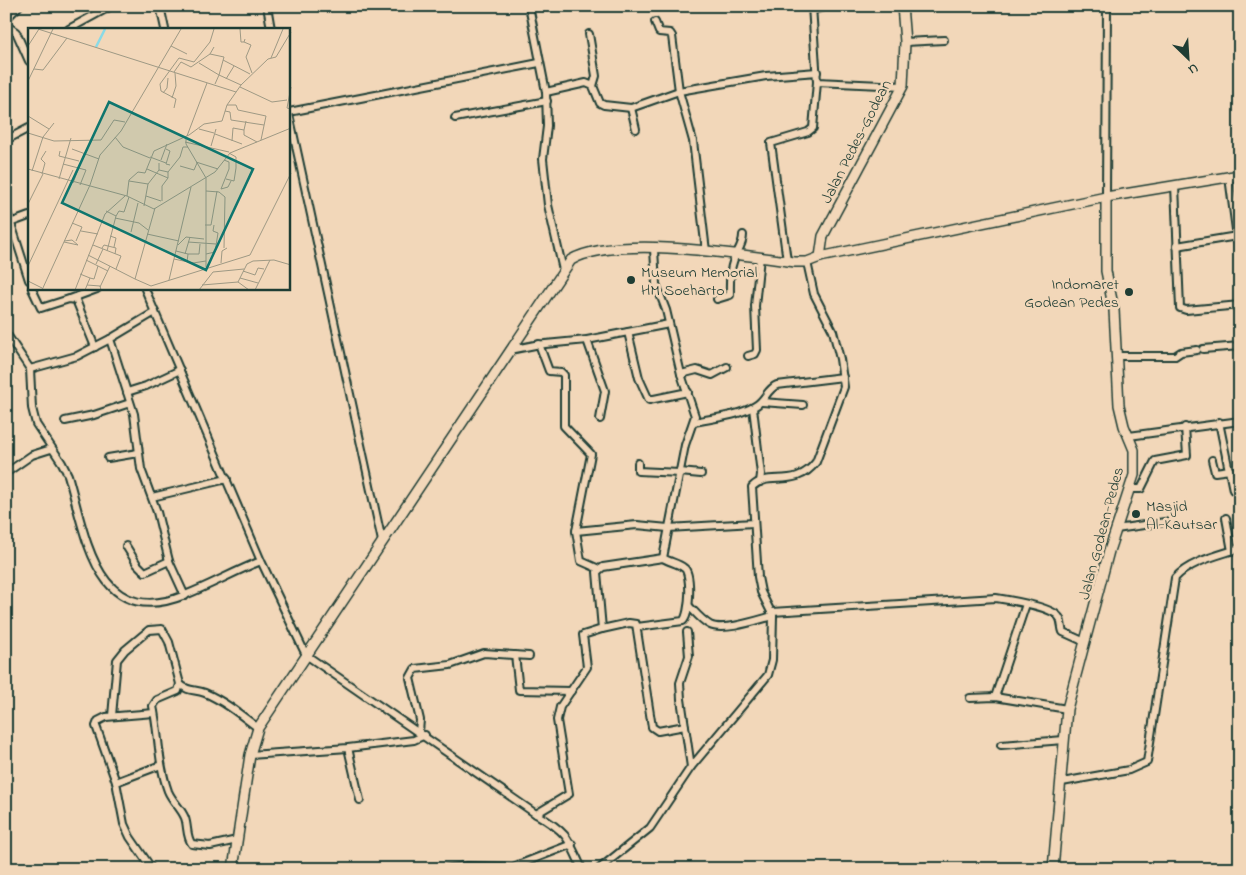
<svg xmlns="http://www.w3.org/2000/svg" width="1246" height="875" font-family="'Indie Flower',sans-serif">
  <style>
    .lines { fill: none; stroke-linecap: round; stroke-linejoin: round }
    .street-casing { stroke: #1f3d34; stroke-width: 10 }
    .secondary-casing { stroke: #1f3d34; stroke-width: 12 }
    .street { stroke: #f2d7b9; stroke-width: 6 }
    .secondary { stroke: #f2d7b9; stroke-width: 9 }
    .poi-dot { fill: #1f3d34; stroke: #f2d7b9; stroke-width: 2 }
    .labels { text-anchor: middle; stroke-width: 5; stroke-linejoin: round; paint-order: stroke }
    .street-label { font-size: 16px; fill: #1f3d34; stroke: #f2d7b9 }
    .poi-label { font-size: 16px; fill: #1f3d34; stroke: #f2d7b9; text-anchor: start }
    .inset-river { fill: none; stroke: #8adae6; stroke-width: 2.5 }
    .inset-road { fill: none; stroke: #9e9984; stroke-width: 1 }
    .view { fill: #0f766e; fill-opacity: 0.15; stroke: #0f766e; stroke-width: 2.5 }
    .inset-edge { fill: none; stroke: #1f3d34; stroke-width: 2.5 }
  </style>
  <rect width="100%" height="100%" fill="#f2d7b9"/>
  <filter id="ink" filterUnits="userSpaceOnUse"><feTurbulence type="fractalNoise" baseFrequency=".02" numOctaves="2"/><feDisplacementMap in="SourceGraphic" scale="10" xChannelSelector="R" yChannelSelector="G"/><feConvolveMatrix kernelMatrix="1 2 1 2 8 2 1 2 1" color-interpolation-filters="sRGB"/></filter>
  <g filter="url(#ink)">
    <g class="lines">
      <defs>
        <g id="street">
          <polyline points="160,6 165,29"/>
          <polyline points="267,6 271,29"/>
          <polyline points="529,6 546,92 547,126 543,159 548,205 563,270"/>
          <polyline points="812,6 817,82 903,86"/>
          <polyline points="813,10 829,6"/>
          <polyline points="6,19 19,6"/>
          <polyline points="655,22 659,32 670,33 672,36 679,91 693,141 706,251"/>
          <polyline points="6,25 16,32 29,61"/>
          <polyline points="69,29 111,6"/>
          <polyline points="589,34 596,76 593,86"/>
          <polyline points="905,42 944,40"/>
          <polyline points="546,92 586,83 593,86 600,103 604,105 631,108 679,91 766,76 817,72"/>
          <polyline points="631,108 636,129"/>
          <polyline points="289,112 539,63"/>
          <polyline points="289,114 382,541"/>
          <polyline points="455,118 547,101"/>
          <polyline points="6,140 29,128"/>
          <polyline points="1229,177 1240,260"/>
          <polyline points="1175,185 1180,308 1186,310 1240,305"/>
          <polyline points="1106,197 1107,6"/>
          <polyline points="6,208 29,280"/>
          <polyline points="10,223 29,216"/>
          <polyline points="1177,246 1237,236"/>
          <polyline points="787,261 771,143 808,132 813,128 817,82"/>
          <polyline points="32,289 41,308 69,299 76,300 95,347"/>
          <path d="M 145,289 L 261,561 L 306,655 L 536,814 C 567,832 568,837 582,869"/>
          <polyline points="70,299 97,289"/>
          <path d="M 717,299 L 730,295 C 730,284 729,273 733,262 C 736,252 743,246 743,235"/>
          <polyline points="155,312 110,339 134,414 141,469 157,512 169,561 185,596"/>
          <polyline points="628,332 639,378 649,400 688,392"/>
          <path d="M 6,333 L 30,369 L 32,408 L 36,424 L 62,463 L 68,475 C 86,536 96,631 185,595 C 211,585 235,571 261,561"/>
          <polyline points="587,340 605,391 600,419"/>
          <polyline points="539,344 549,371 561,372 564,375 564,426 591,454 576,531"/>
          <polyline points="1203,349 1240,346"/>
          <polyline points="510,350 535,345 587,340 669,324"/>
          <polyline points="748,356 755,354 757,350 755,306 760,257"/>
          <polyline points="1117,356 1175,356 1181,352 1197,350"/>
          <polyline points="30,369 77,356 110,339"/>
          <polyline points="681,374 697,370 712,375 727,367"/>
          <polyline points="127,392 146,386 180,370"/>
          <polyline points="762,402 803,405"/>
          <polyline points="753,408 761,474 760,482"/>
          <polyline points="65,421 94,415 130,403"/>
          <path d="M 694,422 C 714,418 738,416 755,406 C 765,401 767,389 777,385 L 843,377"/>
          <polyline points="1219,422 1233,490"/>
          <polyline points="1129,436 1240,421"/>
          <polyline points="108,458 138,453"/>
          <polyline points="1212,460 1215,472 1230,470"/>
          <polyline points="638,463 638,471 680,473"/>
          <polyline points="680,472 701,474"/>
          <polyline points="6,473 32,455 51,449"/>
          <polyline points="1130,489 1141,489 1155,461 1187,455 1185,427"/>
          <polyline points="152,497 227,479"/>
          <polyline points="1226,518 1232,551"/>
          <polyline points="1116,529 1165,522"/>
          <polyline points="126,546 137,564 145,572 169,561"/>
          <polyline points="599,569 581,561 576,531 637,525 668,528 754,523"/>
          <path d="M 689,606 C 695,612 701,620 710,625 C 723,632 758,620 773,616"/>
          <path d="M 772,612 L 996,598 C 1009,600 1052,607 1059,617 C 1062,621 1061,627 1063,632 L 1085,642"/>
          <path d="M 637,627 L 683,621 C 690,615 692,573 684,568 C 678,563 669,562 663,558 L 685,445 L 695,416 L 681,374 L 666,310 L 656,284 L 654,249"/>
          <polyline points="602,629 629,623 636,624 652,727 658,731 685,726"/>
          <polyline points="687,632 689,656 680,683 681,699 691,767"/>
          <polyline points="515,655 519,690 571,691"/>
          <path d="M 180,684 C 188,692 195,689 205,693 C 224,701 241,715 258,728"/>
          <polyline points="995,697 1026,604"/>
          <polyline points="970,698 995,697 1067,709"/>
          <path d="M 112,716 L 117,660 L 125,650 L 149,630 L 162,629 L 169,642 L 180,684 L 178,691 L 157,700 L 153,706 C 159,734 158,764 168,791 C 172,801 181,808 185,818 C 188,826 186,837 192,844 L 210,846 L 237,840"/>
          <polyline points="419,732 420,720 410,678 415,669 450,665 484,653 529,656"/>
          <polyline points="1001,745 1064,740"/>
          <polyline points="348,748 360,800"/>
          <polyline points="250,755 348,748 414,740 425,735"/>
          <polyline points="116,782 161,765"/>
          <path d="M 1062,782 L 1129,770 L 1147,762 L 1175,578 C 1190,561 1220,555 1240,548"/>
          <polyline points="536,814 569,794 557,720 560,707 587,667 583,635 602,629 597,572 603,567 663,558"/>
          <polyline points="152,869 130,837 124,824 116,782 96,726 98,721 106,717 154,713"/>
          <polyline points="443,869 467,866 513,867 572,844"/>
          <path d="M 599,869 L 650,828 L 691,767 L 768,675 L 772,660 L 773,616 L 761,592 L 758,577 L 752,487 C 768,470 795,490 816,462 L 844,387 L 840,359 L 833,331 L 814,294 L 807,262"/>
        </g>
        <g id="secondary">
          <polyline points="820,257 823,236 903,86 905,42 902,6"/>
          <path d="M 233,869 L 250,755 L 258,728 L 571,260 C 616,234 742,255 795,262 L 807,262 L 820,257 L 1106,197 L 1240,175"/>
          <polyline points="1053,869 1067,709 1109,551 1134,475 1134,450 1124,426 1119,405 1114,310 1106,271 1106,197"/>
        </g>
      </defs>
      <use href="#street" class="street-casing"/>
      <use href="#secondary" class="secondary-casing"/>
      <use href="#street" class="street"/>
      <use href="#secondary" class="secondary"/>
    </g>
  </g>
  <g class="poi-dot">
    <circle cx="631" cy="280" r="5"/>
    <circle cx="1129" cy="292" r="5"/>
    <circle cx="1136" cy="514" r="5"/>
  </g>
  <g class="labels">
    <g class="street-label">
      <text transform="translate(855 141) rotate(-63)" y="6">Jalan Pedes-Godean</text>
      <text transform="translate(1100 533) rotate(-75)" y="6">Jalan Godean-Pedes</text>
    </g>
    <g class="poi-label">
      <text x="641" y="277">Museum Memorial<tspan x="641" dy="18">HM Soeharto</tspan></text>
      <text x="1119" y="289" text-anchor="end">Indomaret<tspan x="1119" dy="18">Godean Pedes</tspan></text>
      <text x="1146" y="511">Masjid<tspan x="1146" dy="18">Al-Kautsar</tspan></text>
    </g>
  </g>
  <g transform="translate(28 28)">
    <rect width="262" height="262" fill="#f2d7b9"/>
    <path class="inset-river" d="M 68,19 L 77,1"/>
    <path class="inset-road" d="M 10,1 L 208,64M 212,1 L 213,14 L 216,14M 217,11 L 216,14 L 223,17 L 218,29 L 224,45M 0,18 L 11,1M 143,18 L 159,26M 186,19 L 182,26 L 196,29 L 191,47 L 213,57M 243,30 L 255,1M 195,32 L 222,46M 171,35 L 191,47 L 187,56M 6,41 L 15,42 L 39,10M 146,44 L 153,34 L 163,39 L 182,26M 198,51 L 206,38M 0,53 L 25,1M 212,59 L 244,74 L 259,72M 263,59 L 259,80 L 263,81M 135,65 L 139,60 L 140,50M 144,70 L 148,58 L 147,45M 199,77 L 208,77 L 210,82 L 238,88 L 233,112M 146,80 L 148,71 L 133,63 L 132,56 L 151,30 L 166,34 L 182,14 L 186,1M 197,83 L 202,84 L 203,92 L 236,97M 0,88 L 21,101M 171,101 L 186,105M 216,102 L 216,107 L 229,114M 0,105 L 26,113 L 73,112 L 86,92 L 97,94M 187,106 L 214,116M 159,108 L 179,55M 87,109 L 95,119 L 122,130M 158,109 L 158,116 L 178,150 L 178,239M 204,113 L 205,100 L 216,102 L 218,93M 157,114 L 201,124M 183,118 L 188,101M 44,121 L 71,131M 138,121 L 142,123 L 138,136 L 142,137M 32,123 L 31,128 L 51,133M 122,129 L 138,135M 133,132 L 139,116M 196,132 L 201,134 L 201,141 L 193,161 L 200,159 L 203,153M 168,134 L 190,141M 35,136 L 58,142 L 52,157M 152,138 L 166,142 L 169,135M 0,141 L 99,168 L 126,181 L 187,144 L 202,125 L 263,100M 119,141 L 140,150 L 140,144M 131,142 L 140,144 L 152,129 L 155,119 L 160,119M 4,143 L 15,109 L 26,95M 14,146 L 17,135 L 13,131 L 18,123M 31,151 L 43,110M 198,151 L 206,153 L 208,140 L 208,129 L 201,125M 101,153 L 120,156M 45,155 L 56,126M 178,163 L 191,164 L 197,169 L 196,220M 99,168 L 101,152 L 110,144 L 117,145 L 126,123 L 161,107 L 176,96 L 194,93 L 199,77 L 213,57 L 240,31 L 248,29 L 263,4M 118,168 L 133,173M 134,173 L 134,158 L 140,150M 0,176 L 15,146M 116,178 L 120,156 L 131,142 L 131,135M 78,183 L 88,188 L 79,223M 88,188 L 91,183 L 96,184 L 101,169M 87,190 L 111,195 L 120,202M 44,195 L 54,199 L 48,213M 177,197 L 183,197 L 189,163M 53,203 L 70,206M 103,204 L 110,175M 119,206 L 151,213M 82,208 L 88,210 L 86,219M 36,214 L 50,217 L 44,212 L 36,213M 160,214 L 188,216M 65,217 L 93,228 L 88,241M 150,217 L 158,209 L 176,211M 74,220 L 76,217 L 88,220 L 87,226M 148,223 L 160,226 L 159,234M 157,226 L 162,209M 160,226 L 171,226 L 172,216M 178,226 L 187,224 L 190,205 L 185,203 L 186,197M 60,227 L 107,251 L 127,180M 146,231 L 165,235 L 178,233M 58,232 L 80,243M 193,235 L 194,223 L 199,220M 68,236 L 75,221M 0,238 L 45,142M 215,243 L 227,247 L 230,240 L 236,241M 52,246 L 62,250 L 57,262M 62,250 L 66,251 L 70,238M 212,250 L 230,255M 107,251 L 123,258 L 222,227 L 263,145M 141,252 L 163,159M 0,253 L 14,260M 210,254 L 219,236 L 225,233 L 246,232 L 263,237M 59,257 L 72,258 L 73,262M 174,257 L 210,254 L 221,262M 72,259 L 82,238M 14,262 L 62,157 L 72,127 L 93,103 L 153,1M 47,262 L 77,186 L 97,168M 171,262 L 185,244 L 216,241M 227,262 L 242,232"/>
    <path class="view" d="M 81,74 L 225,141 L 178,242 L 34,175 Z"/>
    <rect width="262" height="262" class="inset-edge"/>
  </g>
  <rect width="1246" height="875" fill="none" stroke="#f2d7b9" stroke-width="25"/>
  <rect x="12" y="12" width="1221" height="850" fill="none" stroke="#1f3d34" stroke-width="2" filter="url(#ink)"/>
  <g transform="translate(1188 58) rotate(155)" stroke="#f2d7b9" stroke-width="4" paint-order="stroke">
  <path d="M0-4L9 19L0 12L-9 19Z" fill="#1f3d34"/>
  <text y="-8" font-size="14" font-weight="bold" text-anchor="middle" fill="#1f3d34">U</text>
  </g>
</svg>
